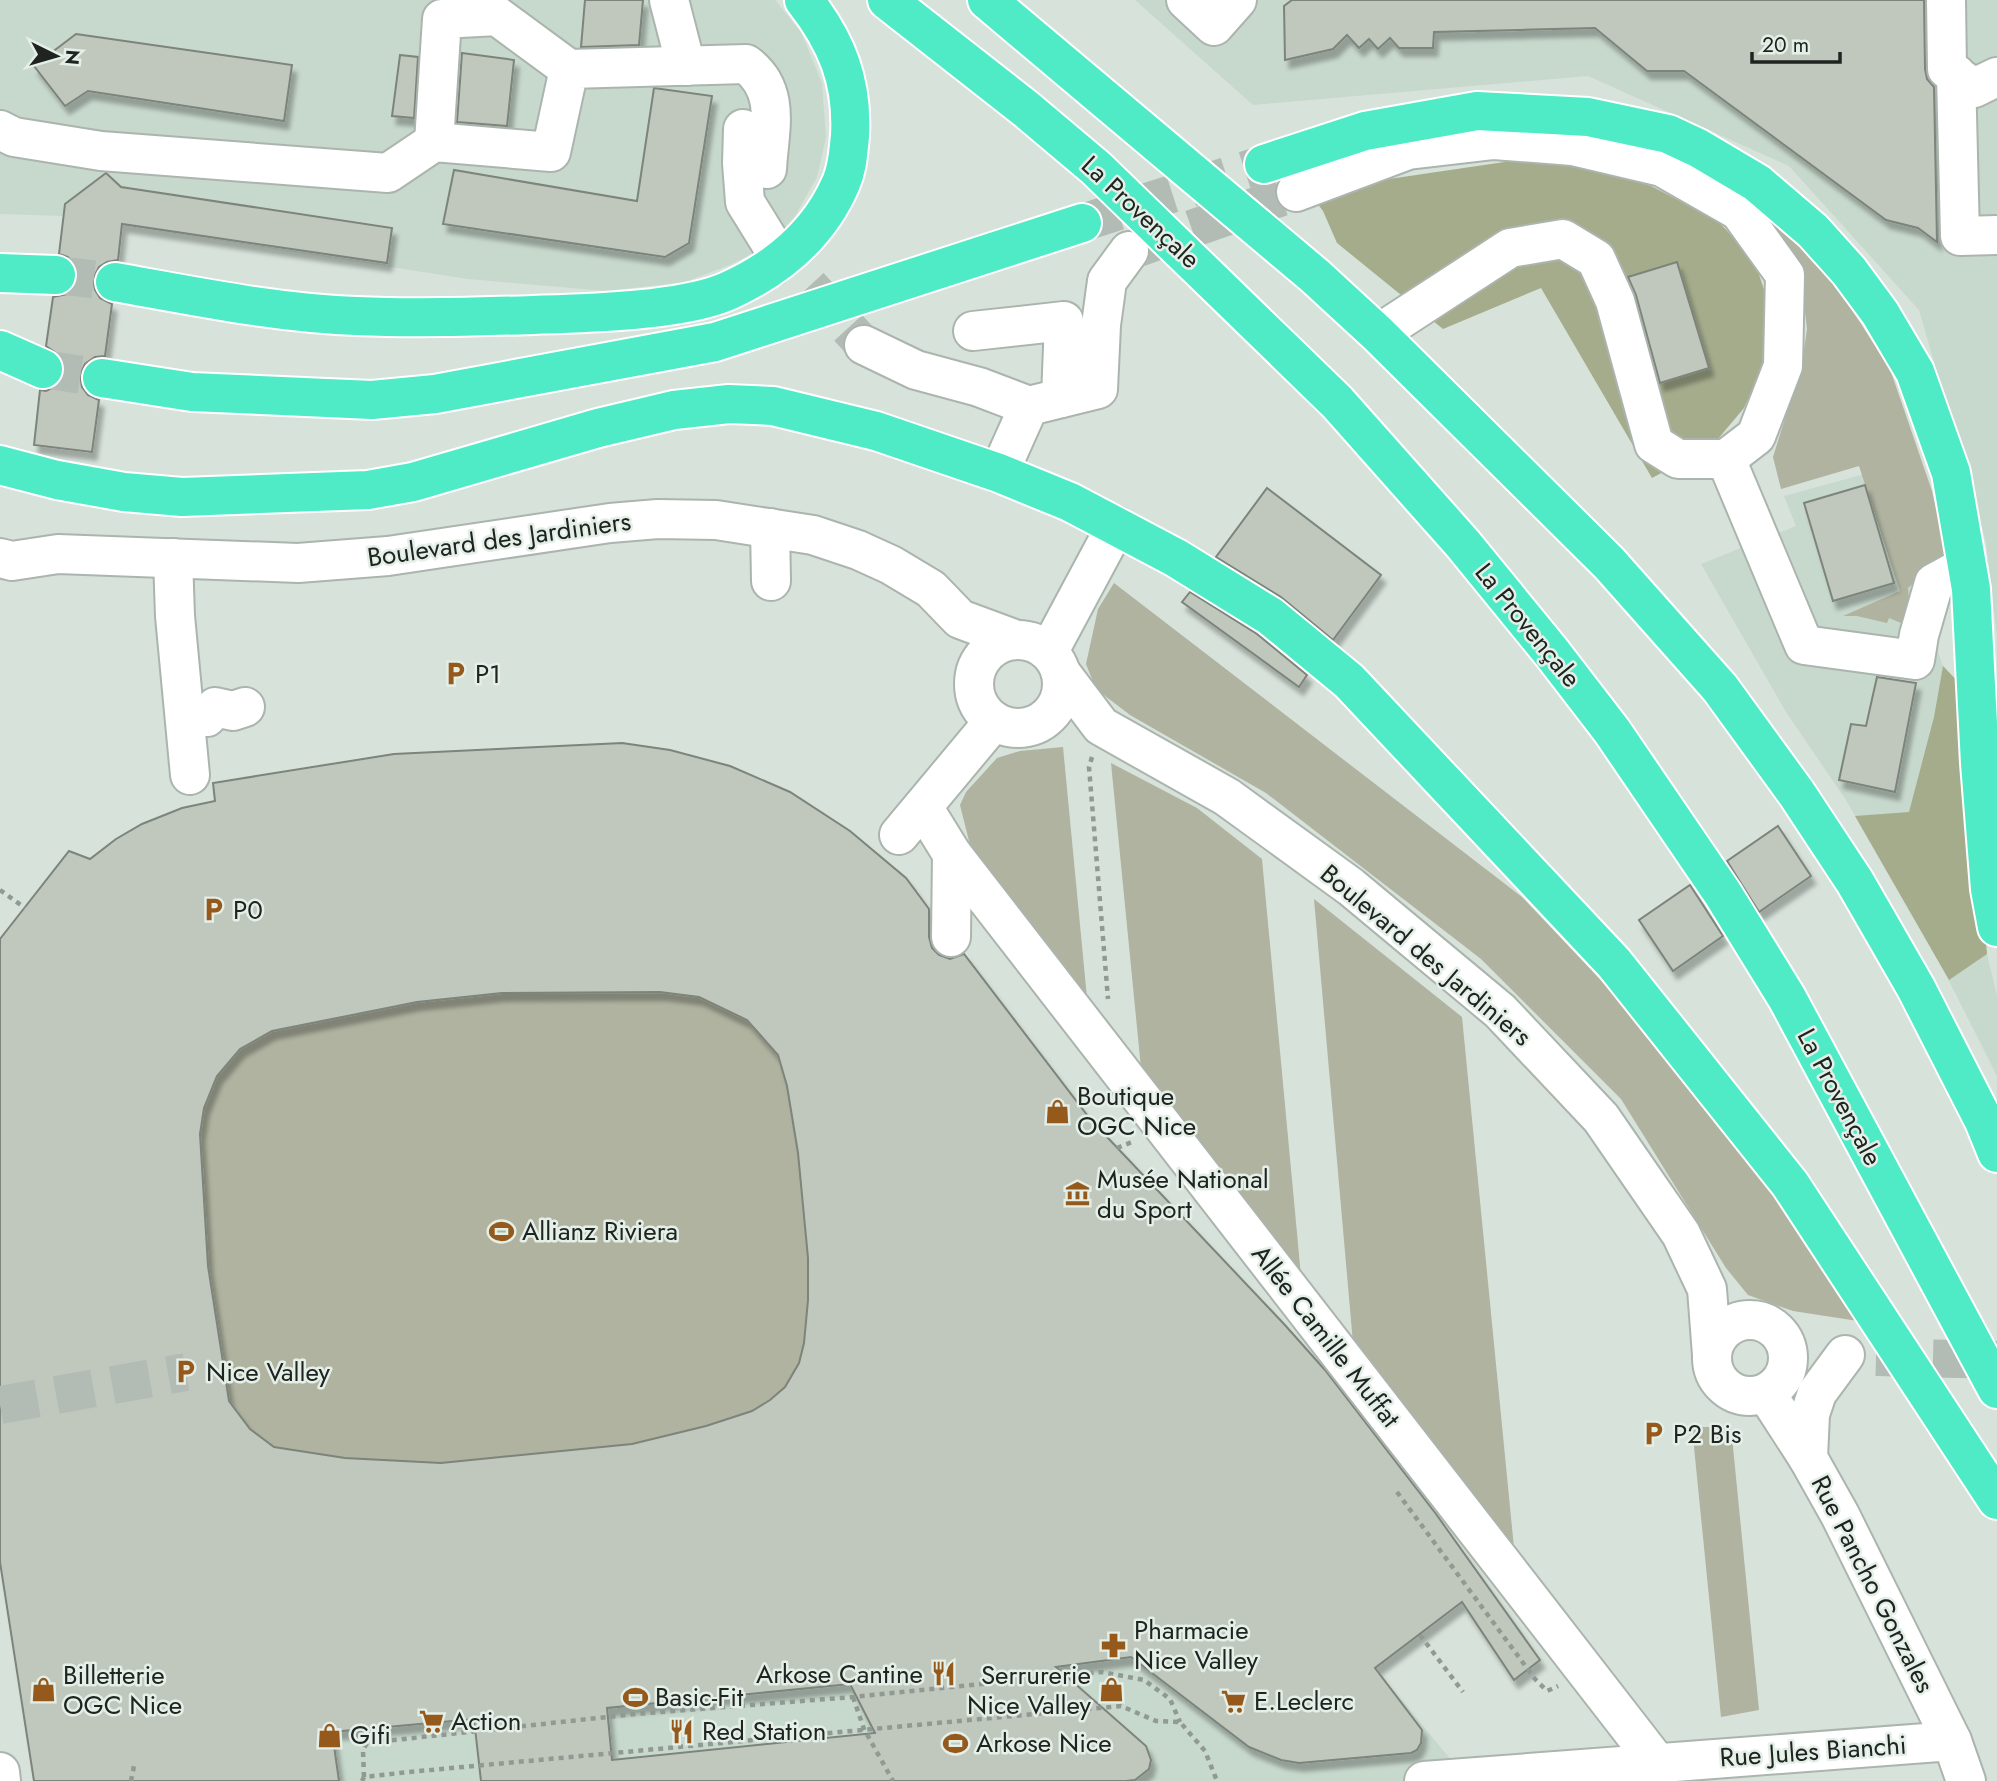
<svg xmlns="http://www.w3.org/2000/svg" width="1997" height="1781" font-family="Jost,sans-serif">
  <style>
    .built { fill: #c7d8cc }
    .green { fill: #afb39f }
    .forest { fill: #a5ac8c }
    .building { fill: #c0c7bd; stroke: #7d847b; stroke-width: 2; fill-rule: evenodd; filter: url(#shadow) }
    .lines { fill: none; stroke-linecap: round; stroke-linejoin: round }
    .minor-tunnel { stroke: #b2bcb5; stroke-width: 38; stroke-dasharray: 38 19; stroke-linecap: butt }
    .highway-tunnel { stroke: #b2bcb5; stroke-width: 38; stroke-dasharray: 38 19; stroke-linecap: butt }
    .minor-casing { stroke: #abb5ae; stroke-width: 42 }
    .highway-casing { stroke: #fff; stroke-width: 42 }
    .path { stroke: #919993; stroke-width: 4.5; stroke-dasharray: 5 5; stroke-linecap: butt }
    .minor { stroke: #fff; stroke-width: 38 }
    .highway { stroke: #4febc7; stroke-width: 38 }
    .labels { text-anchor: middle; stroke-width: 5; stroke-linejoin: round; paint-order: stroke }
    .street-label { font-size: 26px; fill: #202421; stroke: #e4efe7 }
    .poi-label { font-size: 26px; fill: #202421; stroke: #e4efe7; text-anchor: start }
  </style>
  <defs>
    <filter id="shadow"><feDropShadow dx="4.5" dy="8" stdDeviation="2" flood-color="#0004"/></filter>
  </defs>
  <rect width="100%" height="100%" fill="#d7e2da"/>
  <g class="built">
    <polygon points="0,0 775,0 801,32 822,83 826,137 817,177 795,216 771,244 732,264 685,282 606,291 468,279 63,216 0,214"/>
    <polygon points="1135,0 1997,0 1997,636 1986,542 1919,310 1789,166 1588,76 1253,105"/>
    <polygon points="1872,472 1943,666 1962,686 1987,954 1997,996 1997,1076 1936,955 1846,800 1786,712 1701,564 1796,526 1784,496"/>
    <polygon points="902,1618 1375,1668 1466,1778 1424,1781 190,1781 325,1711 332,1732 474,1719 480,1772 607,1708 850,1684"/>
  </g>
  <g class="green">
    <polygon points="1770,214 1825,268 1890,369 1932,491 1946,552 1908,588 1911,627 1889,618 1887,623 1857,616 1843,616 1900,591 1859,466 1781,489 1773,457 1802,364 1807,329 1802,286 1765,219"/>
    <polygon points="1114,583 1522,897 1650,1032 1774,1189 1858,1321 1793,1311 1748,1295 1726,1268 1621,1099 1481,959 1266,793 1130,715 1096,689 1086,664 1098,609"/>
    <polygon points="1063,747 1087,998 971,849 960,805 966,792 997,758 1020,751"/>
    <polygon points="1111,763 1197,808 1262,859 1301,1276 1141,1068"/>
    <polygon points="723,826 972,1378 223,1613 31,1115"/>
    <polygon points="1314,899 1462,1017 1514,1548 1353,1343"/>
    <polygon points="1692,1427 1731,1427 1759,1710 1721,1717"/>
  </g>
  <g class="forest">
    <polygon points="1518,160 1583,165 1651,186 1717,220 1754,260 1767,298 1769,354 1744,408 1712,446 1652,478 1541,288 1443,329 1337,243 1323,211 1314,199 1389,179"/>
    <polygon points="1943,666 1962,686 1987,954 1949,980 1855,816 1909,812 1934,717"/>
  </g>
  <g class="building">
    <polygon points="585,0 643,0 639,45 581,47"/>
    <polygon points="1292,0 1924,0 1925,69 1927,79 1934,87 1937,242 1918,228 1886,220 1684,71 1647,71 1595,28 1434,32 1433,48 1399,48 1390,38 1378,49 1369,39 1359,48 1347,35 1333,49 1285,60 1284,6"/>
    <polygon points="76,34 292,65 284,121 88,91 65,106 34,66"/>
    <polygon points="462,53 514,60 507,126 457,122"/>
    <polygon points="400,55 418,57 414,118 392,116"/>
    <polygon points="654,88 712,96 689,243 665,257 443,224 454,170 637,201"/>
    <polygon points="106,173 121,187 392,228 387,263 122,224 118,260 107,262 99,267 93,279 95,290 100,298 112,304 105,356 95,357 85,364 80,375 82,387 88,395 99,400 92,452 34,445 40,390 46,391 56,386 63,377 65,367 60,356 46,346 53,297 67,294 74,287 78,276 75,264 68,257 59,254 65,204"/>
    <polygon points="1677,262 1709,368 1660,383 1636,295 1628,277"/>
    <polygon points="1865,485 1894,583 1833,601 1804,503"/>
    <polygon points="1267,488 1381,575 1333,640 1281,597 1216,557"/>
    <polygon points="1190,592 1257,634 1307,675 1299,687 1182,602"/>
    <polygon points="1877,677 1916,683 1895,792 1839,780 1851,724 1866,726"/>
    <path d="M 622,743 L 670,750 L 730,766 L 790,792 L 850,831 L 906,878 L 929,909 L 929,937 L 932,948 L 939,955 L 950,959 L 964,954 L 1091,1120 L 1284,1324 L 1325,1370 L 1436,1514 L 1540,1660 L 1514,1680 L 1462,1602 L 1375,1668 L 1422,1730 L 1421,1743 L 1417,1750 L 1411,1753 L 1299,1763 L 1281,1760 L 1249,1747 L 1131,1657 L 1056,1667 L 1146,1746 L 1151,1760 L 1149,1769 L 1135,1780 L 1126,1781 L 481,1781 L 474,1719 L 332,1732 L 339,1781 L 34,1781 L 0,1562 L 0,939 L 69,851 L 90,859 L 116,839 L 142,824 L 182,808 L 215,801 L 213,783 L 394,754 ZM 660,992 L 699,997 L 747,1020 L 778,1055 L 787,1086 L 798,1153 L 808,1258 L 808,1300 L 804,1343 L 799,1363 L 785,1387 L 770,1400 L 752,1411 L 706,1426 L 632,1444 L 441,1463 L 345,1458 L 274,1447 L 250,1429 L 229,1401 L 208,1266 L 200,1134 L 204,1108 L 217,1076 L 240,1049 L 272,1031 L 417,1002 L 502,993 ZM 850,1684 L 875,1733 L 612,1760 L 607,1708 Z"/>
    <polygon points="1778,826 1811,876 1759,912 1727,861"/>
    <polygon points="1690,885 1723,936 1673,971 1639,920"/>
  </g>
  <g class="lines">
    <g class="minor-tunnel">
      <polyline points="771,244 864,345"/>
      <polyline points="1138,248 1296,192"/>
      <polyline points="1876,1357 1997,1360"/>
      <polyline points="0,1405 186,1372"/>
    </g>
    <g class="highway-tunnel">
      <polyline points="1082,223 1264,164"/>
      <polyline points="56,275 115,282"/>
      <polyline points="43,369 102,378"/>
    </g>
    <defs>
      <g id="minor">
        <polyline points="669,0 686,66"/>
        <polyline points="1186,0 1214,26 1237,0"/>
        <polyline points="1946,0 1947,69 1974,88 1997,77"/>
        <polyline points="1956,74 1960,236 1997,235"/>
        <polyline points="743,129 742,163 745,202 771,244"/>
        <path d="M 0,130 L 14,137 L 101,151 L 388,173 L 434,142 L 551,152 L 569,69 L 746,64 C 782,91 769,130 767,169"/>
        <polyline points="434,142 442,19 497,16 569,69"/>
        <polyline points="1296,192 1408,150 1494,140 1573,146 1662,167 1739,211 1785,275 1783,366 1756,436 1726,459 1678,459 1654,444 1615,301 1596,259 1563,239 1510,248 1378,334"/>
        <polyline points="973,331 1064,321 1061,398"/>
        <polyline points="864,345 916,370 979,387 1029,406"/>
        <polyline points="1726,459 1804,645 1915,660 1919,635 1934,583 1967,565"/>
        <polyline points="999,473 1029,406 1098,389 1101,325 1107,281 1129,251"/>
        <polyline points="770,528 771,581"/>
        <polyline points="0,558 12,561 58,554 298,563 388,556 610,523 658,519 716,520 813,535 858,550 891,565 931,589 960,619 1014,639"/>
        <polyline points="173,558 175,616 190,775"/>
        <circle cx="1018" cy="684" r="44"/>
        <polyline points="1049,651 1116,526"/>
        <polyline points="1061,673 1101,726 1227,797 1351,887 1500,1011 1601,1118 1681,1234 1707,1289 1712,1355"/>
        <polyline points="207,717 215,707 233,711 245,707"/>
        <polyline points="923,807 952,854 1657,1763"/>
        <polyline points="899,835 994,721"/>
        <polyline points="951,937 952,854"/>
        <circle cx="1750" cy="1358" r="38"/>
        <polyline points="1766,1393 1808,1458 1840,1515 1952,1741 1966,1781"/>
        <polyline points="1808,1458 1810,1414 1817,1393 1845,1355"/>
        <polyline points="0,1772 1,1781"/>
        <polyline points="1424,1781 1952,1741"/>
      </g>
      <g id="highway">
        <polyline points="887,0 1026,109 1096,168 1337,402 1463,544 1552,653 1612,731 1723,894 1787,998 1997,1389"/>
        <polyline points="987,0 1315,276 1378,334 1609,563 1720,688 1797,794 1855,882 1916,988 1984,1121 1997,1153"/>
        <polyline points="1264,164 1365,131 1477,111 1588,117 1668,134 1698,148 1757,183 1813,231 1849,271 1880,313 1915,372 1951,473 1971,589 1980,763 1990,889 1997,927"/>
        <polyline points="0,273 56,275"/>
        <path d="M 115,282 C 194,296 275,313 356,316 C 425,319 494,316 563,314 C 608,312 690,309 730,290 C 780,267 819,234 841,183 C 848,167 848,153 850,136 C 853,82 837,42 804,0"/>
        <polyline points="0,350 43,369"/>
        <polyline points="102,378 192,392 372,400 435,394 715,342 1082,223"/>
        <polyline points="0,465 57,480 124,492 182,497 368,490 413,482 598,428 674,410 729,404 773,406 876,431 999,473 1070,502 1176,558 1270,616 1349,681 1614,963 1790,1184 1997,1500"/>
      </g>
    </defs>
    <use href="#minor" class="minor-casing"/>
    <use href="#highway" class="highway-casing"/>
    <g class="path">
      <polyline points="1092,757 1089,767 1108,999"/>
      <polyline points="0,890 25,908"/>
      <polyline points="1117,1148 1132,1142"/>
      <polyline points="1397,1492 1535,1679 1547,1691 1558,1686"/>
      <polyline points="1420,1635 1463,1692"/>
      <polyline points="853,1697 864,1729 893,1781"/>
      <polyline points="364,1777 363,1750 367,1743 635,1714 853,1697 1102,1672 1144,1680 1170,1699 1180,1722"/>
      <polyline points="131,1781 134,1766"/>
      <polyline points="362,1781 364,1777 409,1772 1121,1706 1156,1721 1180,1722 1205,1751 1217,1781"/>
    </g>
    <use href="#minor" class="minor"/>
    <use href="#highway" class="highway"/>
  </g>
  <defs>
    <symbol id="parking-bare" viewBox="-9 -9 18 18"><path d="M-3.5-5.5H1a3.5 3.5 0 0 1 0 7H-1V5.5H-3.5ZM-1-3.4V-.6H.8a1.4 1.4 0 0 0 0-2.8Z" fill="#96591c" stroke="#e4efe7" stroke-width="2.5" paint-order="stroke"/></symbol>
    <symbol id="shop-bare" viewBox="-9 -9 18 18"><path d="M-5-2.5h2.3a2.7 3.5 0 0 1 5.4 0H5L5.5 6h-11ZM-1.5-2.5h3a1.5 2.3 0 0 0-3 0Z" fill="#96591c" stroke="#e4efe7" stroke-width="2.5" paint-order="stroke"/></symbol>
    <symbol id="museum-bare" viewBox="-9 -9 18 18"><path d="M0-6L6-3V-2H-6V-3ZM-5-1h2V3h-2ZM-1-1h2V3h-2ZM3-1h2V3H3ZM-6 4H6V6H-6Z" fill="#96591c" stroke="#e4efe7" stroke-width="2.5" paint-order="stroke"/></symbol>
    <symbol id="stadium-bare" viewBox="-9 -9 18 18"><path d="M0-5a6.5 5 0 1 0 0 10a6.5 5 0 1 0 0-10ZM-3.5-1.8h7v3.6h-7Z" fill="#96591c" stroke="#e4efe7" stroke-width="2.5" paint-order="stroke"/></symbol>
    <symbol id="pharmacy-bare" viewBox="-9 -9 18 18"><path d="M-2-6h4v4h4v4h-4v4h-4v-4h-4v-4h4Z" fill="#96591c" stroke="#e4efe7" stroke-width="2.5" paint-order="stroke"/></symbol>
    <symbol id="restaurant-bare" viewBox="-9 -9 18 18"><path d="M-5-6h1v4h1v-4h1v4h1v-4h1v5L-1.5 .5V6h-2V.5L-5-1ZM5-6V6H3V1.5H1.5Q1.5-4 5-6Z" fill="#96591c" stroke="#e4efe7" stroke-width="2.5" paint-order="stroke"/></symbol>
    <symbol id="supermarket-bare" viewBox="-9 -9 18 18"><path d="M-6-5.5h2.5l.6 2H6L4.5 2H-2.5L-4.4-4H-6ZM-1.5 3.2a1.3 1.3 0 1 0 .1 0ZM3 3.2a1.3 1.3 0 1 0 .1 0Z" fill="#96591c" stroke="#e4efe7" stroke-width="2.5" paint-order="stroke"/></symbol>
  </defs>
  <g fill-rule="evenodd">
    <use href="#parking-bare" x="438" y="656" width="35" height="35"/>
    <use href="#parking-bare" x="196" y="892" width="35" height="35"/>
    <use href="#shop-bare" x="1040" y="1094" width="35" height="35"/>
    <use href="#museum-bare" x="1060" y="1176" width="35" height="35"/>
    <use href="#stadium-bare" x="484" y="1214" width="35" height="35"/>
    <use href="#parking-bare" x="168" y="1354" width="35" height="35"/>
    <use href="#parking-bare" x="1636" y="1416" width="35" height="35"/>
    <use href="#pharmacy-bare" x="1096" y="1628" width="35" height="35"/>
    <use href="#restaurant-bare" x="926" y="1656" width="35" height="35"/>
    <use href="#shop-bare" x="26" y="1672" width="35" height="35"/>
    <use href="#shop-bare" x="1094" y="1672" width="35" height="35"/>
    <use href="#stadium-bare" x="618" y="1680" width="35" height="35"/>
    <use href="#supermarket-bare" x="1216" y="1684" width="35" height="35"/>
    <use href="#supermarket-bare" x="414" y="1704" width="35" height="35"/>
    <use href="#restaurant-bare" x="664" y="1714" width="35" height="35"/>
    <use href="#shop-bare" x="312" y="1718" width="35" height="35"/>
    <use href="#stadium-bare" x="938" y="1726" width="35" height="35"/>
  </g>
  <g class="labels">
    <g class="street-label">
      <text transform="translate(1141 212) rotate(43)" y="9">La Provençale</text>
      <text transform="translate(499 539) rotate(-8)" y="9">Boulevard des Jardiniers</text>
      <text transform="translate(1528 625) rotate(51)" y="9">La Provençale</text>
      <text transform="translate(1426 955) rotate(40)" y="9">Boulevard des Jardiniers</text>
      <text transform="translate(1840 1097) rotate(62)" y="9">La Provençale</text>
      <text transform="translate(1326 1336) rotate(52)" y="9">Allée Camille Muffat</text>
      <text transform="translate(1873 1584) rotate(63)" y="9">Rue Pancho Gonzales</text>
      <text transform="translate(1813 1751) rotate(-4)" y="9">Rue Jules Bianchi</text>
    </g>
    <g class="poi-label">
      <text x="475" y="683">P1</text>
      <text x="233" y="919">P0</text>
      <text x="1077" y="1105">Boutique<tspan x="1077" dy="30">OGC Nice</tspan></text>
      <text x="1097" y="1188">Musée National<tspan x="1097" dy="30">du Sport</tspan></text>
      <text x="522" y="1240">Allianz Riviera</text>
      <text x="206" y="1381">Nice Valley</text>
      <text x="1673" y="1443">P2 Bis</text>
      <text x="1134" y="1639">Pharmacie<tspan x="1134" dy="30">Nice Valley</tspan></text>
      <text x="923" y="1683" text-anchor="end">Arkose Cantine</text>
      <text x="63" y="1684">Billetterie<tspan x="63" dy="30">OGC Nice</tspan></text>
      <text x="1091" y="1684" text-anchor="end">Serrurerie<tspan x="1091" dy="30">Nice Valley</tspan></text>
      <text x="655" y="1706">Basic-Fit</text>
      <text x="1254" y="1710">E.Leclerc</text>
      <text x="451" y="1730">Action</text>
      <text x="702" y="1740">Red Station</text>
      <text x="350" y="1744">Gifi</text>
      <text x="976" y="1752">Arkose Nice</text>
    </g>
  </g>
  <g transform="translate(56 56) rotate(95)" stroke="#e4efe7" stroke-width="5" paint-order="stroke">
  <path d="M0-5L12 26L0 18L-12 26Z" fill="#202421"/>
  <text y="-10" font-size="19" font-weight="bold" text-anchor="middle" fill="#202421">N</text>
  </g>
  <path d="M1752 52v10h88v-10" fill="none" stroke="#202421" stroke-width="3.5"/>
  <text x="1762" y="52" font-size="21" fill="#202421" stroke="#e4efe7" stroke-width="5" paint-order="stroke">20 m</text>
</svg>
